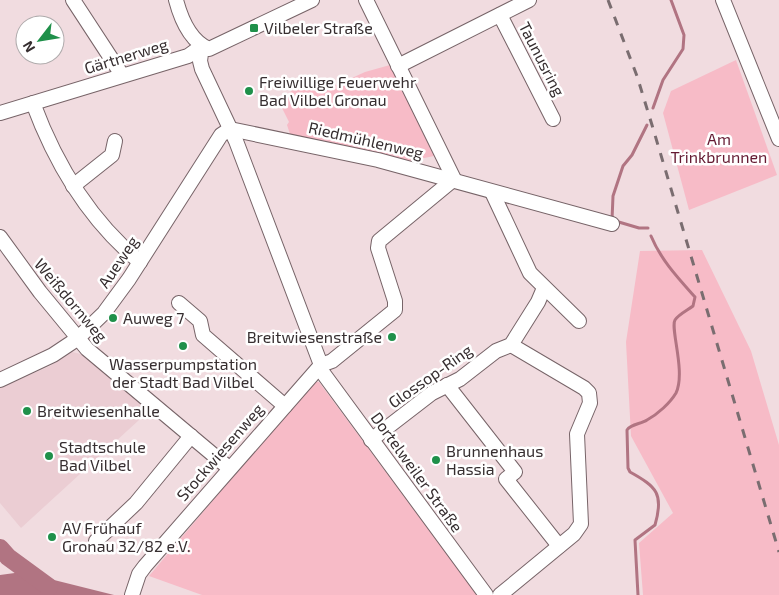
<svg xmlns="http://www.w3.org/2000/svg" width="779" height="595" font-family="'Exo 2',sans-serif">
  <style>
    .built { fill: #ebcdd3 }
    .green { fill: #f7bbc7 }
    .water { fill: #b17482 }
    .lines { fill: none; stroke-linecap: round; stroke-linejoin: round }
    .stream { stroke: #b17482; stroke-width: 3 }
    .river { stroke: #b17482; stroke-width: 18 }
    .minor-casing { stroke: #776468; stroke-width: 16 }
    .minor { stroke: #fff; stroke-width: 14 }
    .rail { stroke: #7a6d70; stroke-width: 3; stroke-dasharray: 9 9; stroke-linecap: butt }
    .poi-dot { fill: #1f904a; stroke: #fff; stroke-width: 2 }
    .labels { text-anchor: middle; stroke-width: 5; stroke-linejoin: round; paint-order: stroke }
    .poi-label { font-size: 16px; fill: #362e30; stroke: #fff; text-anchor: start }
    .street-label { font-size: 16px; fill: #362e30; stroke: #fff }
    .park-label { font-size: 16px; fill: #641a32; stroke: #fff }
  </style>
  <rect width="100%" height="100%" fill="#f1dce0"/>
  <polygon class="built" points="72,352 85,355 151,409 21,528 0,503 0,388 50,366"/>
  <g class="green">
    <polygon points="736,60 777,175 689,210 663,113 671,91"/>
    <polygon points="390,65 434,156 410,161 290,134 287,125 289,122 279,102 284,99 283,96 311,80 319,93 365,72"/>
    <polygon points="702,250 751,351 779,445 779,595 643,595 639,543 673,513 631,436 626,342 640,251"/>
    <polygon points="313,382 319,382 477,595 202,595 149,576"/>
  </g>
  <polygon class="water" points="22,572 114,595 0,595 0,575"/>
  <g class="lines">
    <g class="stream">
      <polyline points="653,108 663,80 683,49 684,35 671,0"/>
      <polyline points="647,125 632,155 623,166 613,196 612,220 639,228 648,228"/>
      <path d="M 638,595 L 635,540 L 655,525 C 664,494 657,487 630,472 L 628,468 L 627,430 C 631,424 641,424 647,420 C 658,414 670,403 676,393 C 686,372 670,328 675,320 C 679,314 688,310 693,306 L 695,297 C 678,278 661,260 651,236"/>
    </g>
    <polyline class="river" points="0,548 8,557 49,587"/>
    <defs>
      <g id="minor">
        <polyline points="73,0 122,75"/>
        <path d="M 176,0 C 181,19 190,41 209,49 L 312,0"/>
        <polyline points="723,0 779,139"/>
        <polyline points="500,15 553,119"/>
        <polyline points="202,46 200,61 202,69 236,141 321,365"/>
        <polyline points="398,66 529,0"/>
        <path d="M 33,103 C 56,165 89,220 140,262"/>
        <polyline points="0,113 188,56 202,46"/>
        <polyline points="73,186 112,155 115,141"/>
        <polyline points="492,192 530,273 579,321"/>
        <polyline points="0,237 40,292 87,349 229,468"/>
        <polyline points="179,303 200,321 203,335 285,406"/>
        <polyline points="321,365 332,361 395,310 395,301 378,248 379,241 454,179 366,0"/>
        <polyline points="320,369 486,595"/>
        <polyline points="0,380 53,355 77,339 104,313 129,279 221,135 230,129 378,160 612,224"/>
        <polyline points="447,385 515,472 506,479 559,546"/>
        <polyline points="371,440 432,393 460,379 496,351 511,345 538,302 544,288"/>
        <polyline points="96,541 136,503 191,436"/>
        <polyline points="132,595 139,574 145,566 321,365"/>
        <polyline points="500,595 574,534 581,524 577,434 590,403 589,393 584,388 511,345"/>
      </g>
    </defs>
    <use href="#minor" class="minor-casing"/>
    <use href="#minor" class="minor"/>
    <polyline class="rail" points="608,0 637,76 652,125 779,552"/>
  </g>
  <g class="poi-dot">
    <rect x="249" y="23" width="10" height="10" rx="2.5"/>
    <circle cx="249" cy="91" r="5"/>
    <circle cx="113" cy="318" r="5"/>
    <circle cx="392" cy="337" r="5"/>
    <circle cx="183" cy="346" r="5"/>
    <circle cx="27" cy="411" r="5"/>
    <circle cx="49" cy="456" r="5"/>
    <circle cx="436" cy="460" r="5"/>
    <circle cx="52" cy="537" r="5"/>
  </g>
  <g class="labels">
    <g class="poi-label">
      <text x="264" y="34">Vilbeler Straße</text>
      <text x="259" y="88">Freiwillige Feuerwehr<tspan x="259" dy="18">Bad Vilbel Gronau</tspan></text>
      <text x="123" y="324">Auweg 7</text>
      <text x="382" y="343" text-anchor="end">Breitwiesenstraße</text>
      <text x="183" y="370" text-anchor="middle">Wasserpumpstation<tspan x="183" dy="18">der Stadt Bad Vilbel</tspan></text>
      <text x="37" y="417">Breitwiesenhalle</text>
      <text x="59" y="453">Stadtschule<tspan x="59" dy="18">Bad Vilbel</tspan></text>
      <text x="446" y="457">Brunnenhaus<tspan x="446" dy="18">Hassia</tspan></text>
      <text x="62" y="534">AV Frühauf<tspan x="62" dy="18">Gronau 32/82 e.V.</tspan></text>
    </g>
    <g class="street-label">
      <text transform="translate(126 56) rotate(-17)" y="6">Gärtnerweg</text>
      <text transform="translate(542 59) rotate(63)" y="6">Taunusring</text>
      <text transform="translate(366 140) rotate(13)" y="6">Riedmühlenweg</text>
      <text transform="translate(118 262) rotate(-56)" y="6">Aueweg</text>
      <text transform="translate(71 300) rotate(50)" y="6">Weißdornweg</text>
      <text transform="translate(430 376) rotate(-35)" y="6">Glossop-Ring</text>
      <text transform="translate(220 452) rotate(-49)" y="6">Stockwiesenweg</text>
      <text transform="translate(417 472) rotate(54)" y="6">Dortelweiler Straße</text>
    </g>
    <g class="park-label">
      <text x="719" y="145">Am<tspan x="719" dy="18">Trinkbrunnen</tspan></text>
    </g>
  </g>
  <g transform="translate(40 40) rotate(239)"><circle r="24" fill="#ffffff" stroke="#afabac"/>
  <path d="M0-4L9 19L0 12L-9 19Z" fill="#1f904a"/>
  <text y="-8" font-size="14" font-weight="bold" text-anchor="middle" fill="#362e30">N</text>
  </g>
</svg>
